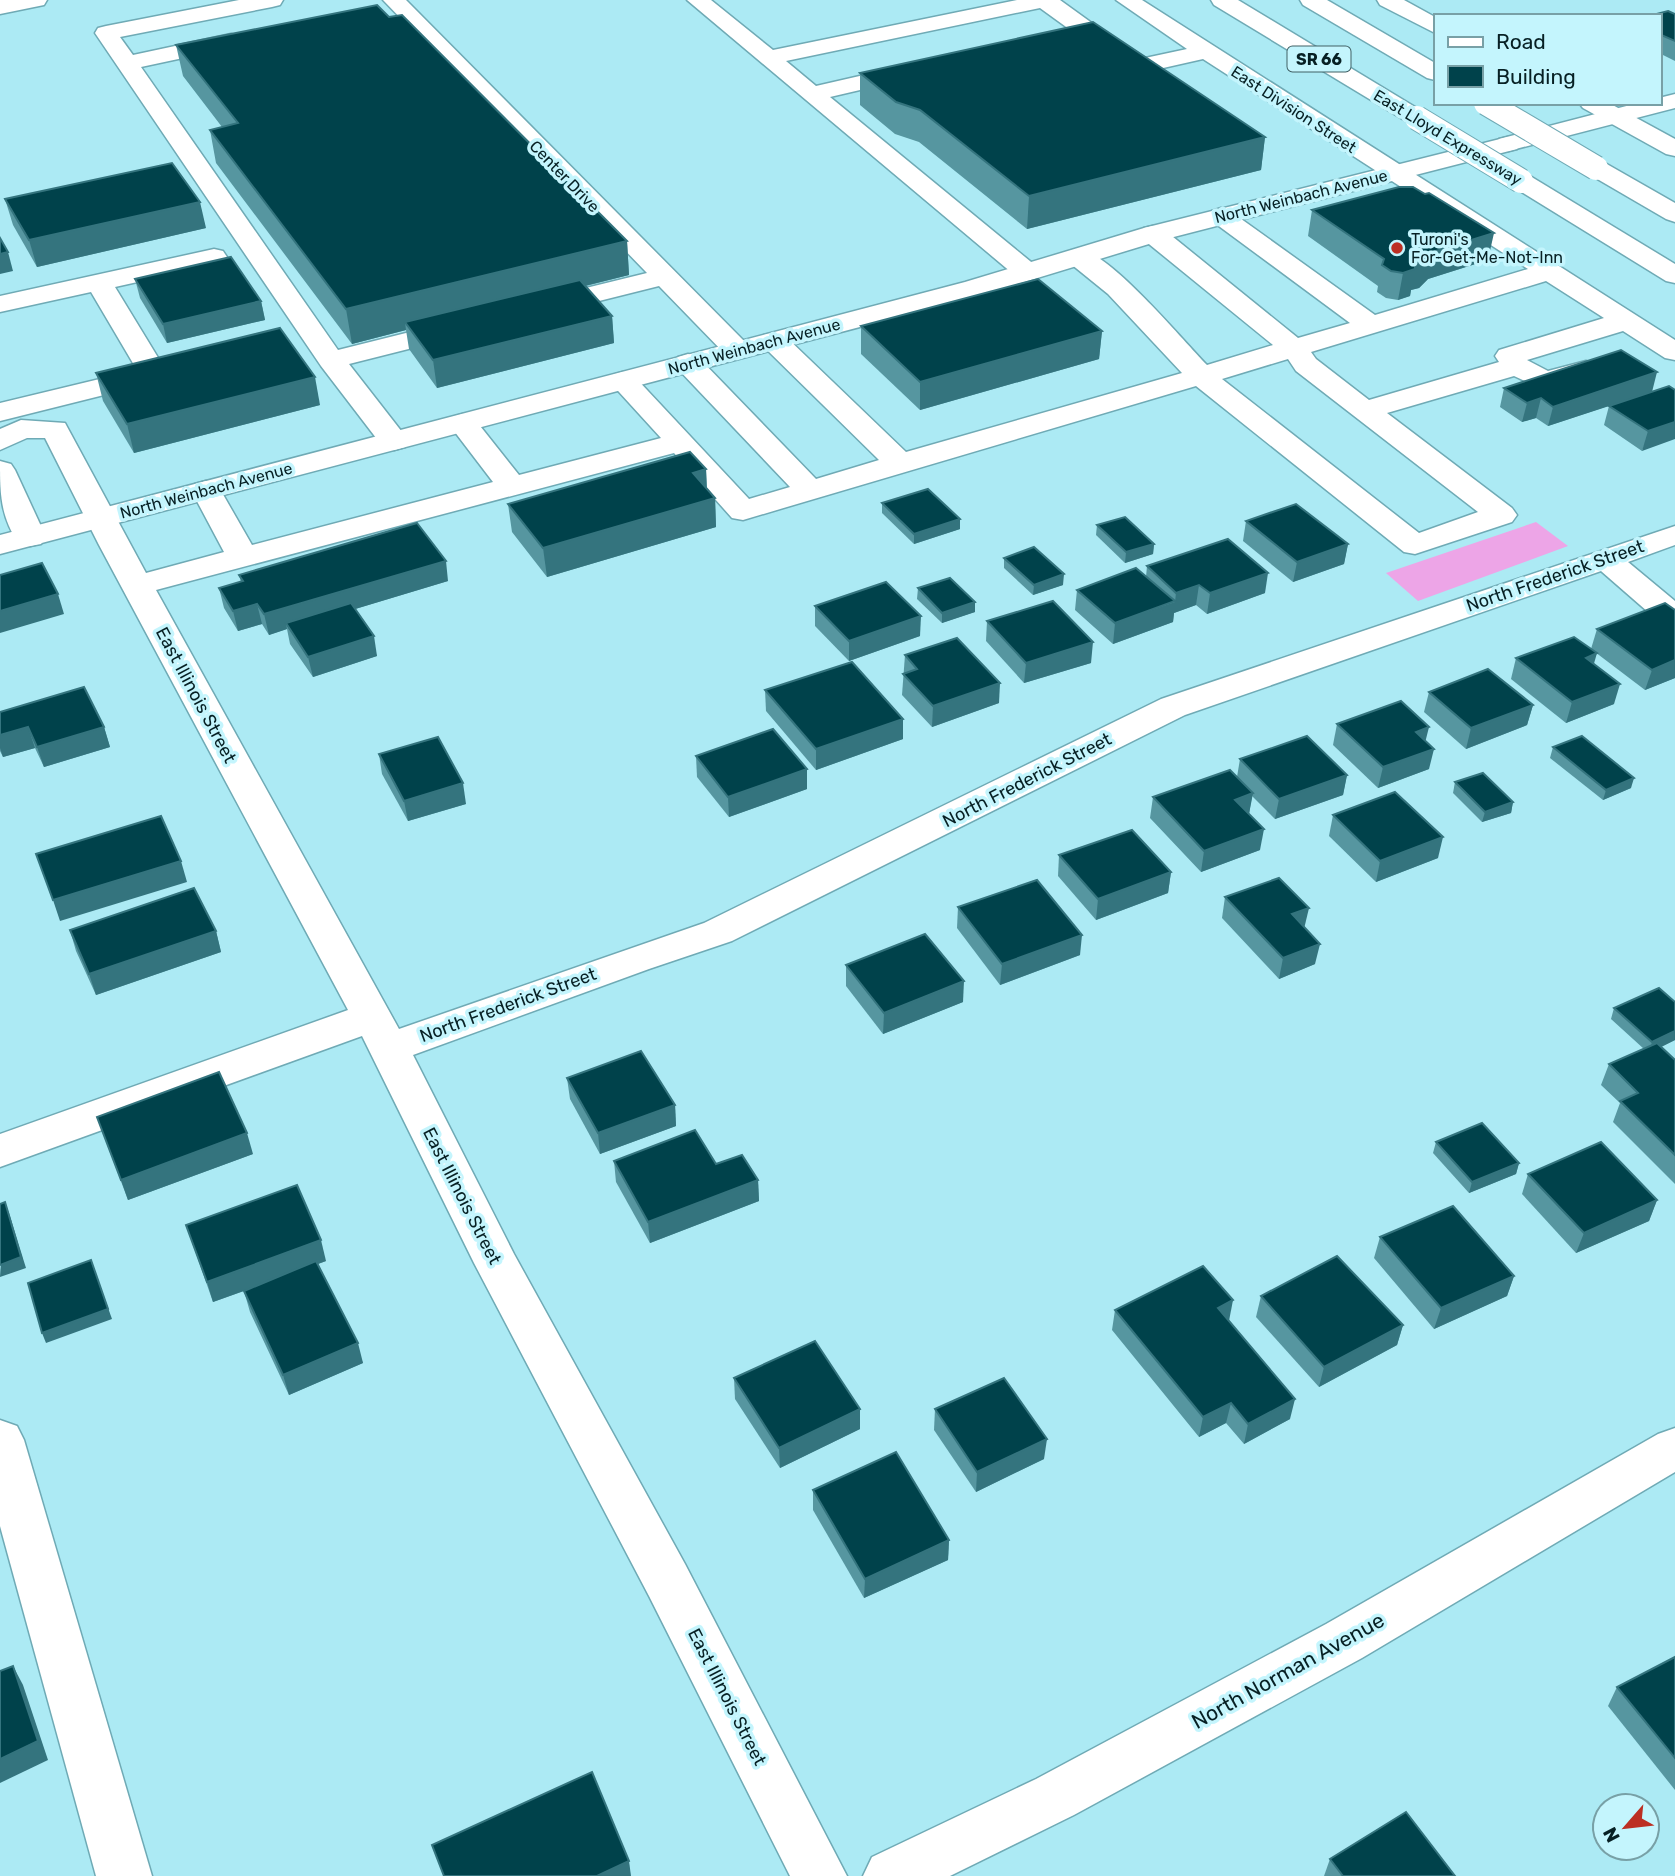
<svg xmlns="http://www.w3.org/2000/svg" width="1675" height="1876" font-family="Rubik,sans-serif">
  <style>
    .green { fill: #eda5e7 }
    .lines { fill: none; stroke-linecap: round; stroke-linejoin: round }
    .minor-casing { stroke: #6faab5; stroke-width: 3 }
    .major-casing { stroke: #6faab5; stroke-width: 3 }
    .highway-casing { stroke: #6faab5; stroke-width: 3 }
    .minor { fill: #fff; fill-rule: evenodd }
    .major { fill: #fff; fill-rule: evenodd }
    .highway { fill: #fff; fill-rule: evenodd }
    .highway-bridge-casing { stroke: #6faab5; stroke-width: 26; stroke-linecap: butt }
    .highway-bridge { stroke: #fff; stroke-width: 24 }
    .wall { fill: #5696a0 }
    .shaded-wall { fill: #34747e }
    .building { fill: #00424b; stroke: #34747e; stroke-width: 2 }
    .poi-dot { fill: #bc2f23; stroke: #c4f5fd; stroke-width: 2.5 }
    .labels { text-anchor: middle; stroke-width: 7; stroke-linejoin: round; paint-order: stroke }
    .shield { fill: #c4f5fd; stroke: #406065; stroke-width: 2 }
    .shield-label { font-size: 16px; font-weight: bold; fill: #072024 }
    .far-street-label { font-size: 16px; fill: #072024; stroke: #c4f5fd }
    .far-poi-label { font-size: 16px; fill: #072024; stroke: #c4f5fd; text-anchor: start }
    .street-label { font-size: 18px; fill: #072024; stroke: #c4f5fd }
    .near-street-label { font-size: 21px; fill: #072024; stroke: #c4f5fd }
  </style>
  <rect width="100%" height="100%" fill="#aceaf4"/>
  <polygon class="green" points="1536,522 1568,546 1418,601 1386,573"/>
  <g class="lines">
    <defs>
      <g id="minor">
        <polygon points="0,0 47,0 44,5 0,14"/>
        <polygon points="239,0 283,0 280,5 272,7 120,37 133,55 231,34 239,36 242,41 239,46 141,67 338,350 458,320 468,322 472,328 468,334 349,364 409,441 405,447 394,450 383,447 321,366 95,33 98,28 106,26"/>
        <polygon points="383,0 406,0 747,344 751,350 747,356 737,358 727,356 659,286 543,315 533,313 529,307 533,301 647,273"/>
        <polygon points="687,0 711,0 773,50 1017,0 1060,0 1096,26 1099,31 1096,36 1049,47 1041,45 1038,40 1041,35 1069,29 1040,8 786,61 816,86 912,64 920,66 924,71 920,76 830,97 1036,266 1040,272 1036,278 1027,280 1018,278"/>
        <path d="M 1116,0 L 1142,0 L 1675,340 L 1675,360 L 1665,358 L 1623,331 L 1527,360 L 1548,371 L 1586,361 L 1596,364 L 1600,370 L 1596,376 L 1544,390 L 1514,376 L 1387,413 L 1512,508 L 1517,515 L 1512,522 L 1415,554 L 1404,552 L 1196,386 L 743,520 L 732,518 L 674,453 L 156,590 L 399,1029 L 704,923 L 1161,699 L 1675,526 L 1675,545 L 1628,562 L 1675,601 L 1675,628 L 1663,625 L 1601,571 L 1185,715 L 732,941 L 649,969 L 413,1055 L 514,1254 L 685,1564 L 847,1876 L 790,1876 L 649,1596 L 474,1263 L 362,1036 L 0,1167 L 0,1134 L 348,1010 L 99,545 L 45,438 L 27,438 L 0,450 L 0,429 L 21,420 L 65,423 L 146,573 L 224,552 L 191,490 L 195,484 L 206,481 L 217,484 L 252,545 L 493,482 L 448,423 L 453,417 L 463,414 L 473,417 L 519,475 L 661,438 L 609,381 L 613,375 L 623,372 L 633,375 L 749,499 L 790,487 L 678,369 L 674,363 L 678,357 L 688,354 L 698,357 L 816,479 L 879,460 L 764,347 L 760,341 L 764,335 L 774,333 L 784,335 L 906,452 L 1182,373 L 1108,294 L 1071,264 L 1067,258 L 1071,252 C 1077,251 1081,250 1087,252 C 1118,263 1181,338 1207,365 L 1273,345 L 1144,240 L 1140,234 L 1144,228 L 1153,226 L 1162,228 L 1298,338 L 1350,323 L 1212,221 L 1208,216 L 1212,211 L 1221,208 L 1230,211 L 1375,315 L 1528,269 L 1203,59 L 1141,73 L 1133,71 L 1100,49 L 1097,44 L 1100,39 L 1116,39 L 1145,58 L 1187,49 ZM 1546,281 L 1604,318 L 1499,350 L 1495,356 L 1499,362 L 1369,400 L 1316,359 L 1311,352 ZM 1288,359 L 1296,371 L 1478,512 L 1419,533 L 1222,379 Z"/>
        <polygon points="1675,94 1675,108 1508,151 1499,149 1496,144 1499,139 1638,103 1659,103 1659,98"/>
        <polygon points="214,249 223,251 227,257 223,263 115,287 168,374 164,380 0,421 0,403 137,370 91,292 0,312 0,296"/>
        <path d="M 0,461 L 11,464 L 15,470 L 46,537 L 41,544 L 30,546 L 19,544 C 0,516 0,493 0,461 Z"/>
        <polygon points="0,1420 17,1426 24,1440 152,1876 96,1876 0,1526"/>
        <polygon points="1675,1428 1675,1472 1362,1658 1074,1815 950,1876 863,1876 872,1857 1036,1779 1326,1624 1658,1434"/>
      </g>
      <polygon id="major" points="1508,137 1517,139 1520,144 1517,149 1162,240 985,294 0,554 0,535 965,282 1144,228"/>
      <g id="highway">
        <polygon points="1211,0 1238,0 1425,113 1429,118 1425,123 1417,125 1409,123 1214,5"/>
        <polygon points="1300,0 1327,0 1435,63 1435,80 1427,78 1303,5"/>
        <polygon points="1377,0 1404,0 1435,17 1435,33 1380,5"/>
        <polygon points="1579,103 1609,103 1675,139 1675,156 1666,154 1583,108"/>
        <polygon points="1596,161 1605,163 1675,203 1675,222 1666,219 1587,173 1584,168 1587,163"/>
        <polygon points="1521,173 1530,176 1675,264 1675,283 1666,281 1512,186 1508,181 1512,176"/>
      </g>
    </defs>
    <use href="#minor" class="minor-casing"/>
    <use href="#major" class="major-casing"/>
    <use href="#highway" class="highway-casing"/>
    <use href="#minor" class="minor"/>
    <use href="#major" class="major"/>
    <use href="#highway" class="highway"/>
    <defs>
      <g id="highway-bridge">
        <polyline points="1486,103 1596,168"/>
        <polyline points="1417,118 1521,181"/>
      </g>
    </defs>
    <use href="#highway-bridge" class="highway-bridge-casing"/>
    <use href="#highway-bridge" class="highway-bridge"/>
  </g>
  <g class="wall">
    <polygon points="1675,14 1675,61 1659,53 1659,16"/>
    <polygon points="389,17 627,241 629,275 586,286 612,316 614,343 437,388 409,349 406,330 352,344 216,163 210,130 222,127 183,76 176,45"/>
    <polygon points="860,73 1265,137 1261,170 1027,229 919,142 895,134 860,105"/>
    <polygon points="5,199 206,228 37,267 13,225"/>
    <polygon points="1312,210 1488,260 1428,279 1419,288 1411,290 1410,296 1398,300 1386,298 1377,292 1378,286 1308,236"/>
    <polygon points="135,279 261,301 265,320 167,343 140,298"/>
    <polygon points="861,326 1102,331 1099,359 920,410 861,354"/>
    <polygon points="96,373 320,405 134,453 103,401"/>
    <polygon points="1669,386 1642,451 1604,425 1609,406 1638,396 1548,426 1536,418 1522,422 1500,407 1504,388 1652,392"/>
    <polygon points="706,469 707,488 715,498 716,527 547,577 512,532 508,504"/>
    <polygon points="882,503 960,519 960,529 914,544 882,513"/>
    <polygon points="1246,521 1348,544 1344,564 1293,582 1243,541"/>
    <polygon points="1097,525 1154,544 1153,554 1125,563 1096,535"/>
    <polygon points="1004,558 1063,585 1033,595 1004,568"/>
    <polygon points="1147,566 1265,593 1207,614 1196,605 1174,613 1173,622 1113,644 1075,610 1077,590 1146,577"/>
    <polygon points="239,575 448,581 355,609 377,656 313,677 290,644 287,629 269,635 262,624 238,631 224,608 219,588 241,582"/>
    <polygon points="918,588 975,612 942,623 917,599"/>
    <polygon points="815,606 920,636 849,661 815,626"/>
    <polygon points="1675,610 1675,678 1645,690 1591,649 1597,629"/>
    <polygon points="987,621 1091,663 1024,683 986,641"/>
    <polygon points="905,655 999,703 932,727 902,695"/>
    <polygon points="1516,658 1594,663 1614,704 1566,723 1511,679"/>
    <polygon points="765,690 903,739 816,770 766,711"/>
    <polygon points="1429,692 1533,705 1527,725 1466,749 1424,712"/>
    <polygon points="0,712 104,727 110,747 44,767 35,748 3,757 0,751"/>
    <polygon points="1337,724 1426,741 1429,769 1378,788 1333,745"/>
    <polygon points="1553,747 1631,788 1603,800 1550,758"/>
    <polygon points="379,754 466,804 408,821 382,774"/>
    <polygon points="696,756 807,789 729,817 697,777"/>
    <polygon points="1240,759 1347,775 1343,795 1275,819 1252,796 1249,814 1260,850 1201,872 1150,818 1153,797 1237,777"/>
    <polygon points="1455,782 1513,802 1511,813 1482,822 1453,793"/>
    <polygon points="1333,815 1438,858 1376,882 1329,836"/>
    <polygon points="1059,855 1171,872 1168,893 1096,920 1058,876"/>
    <polygon points="1225,897 1305,928 1315,964 1279,979 1222,918"/>
    <polygon points="958,907 1080,955 1000,985 957,928"/>
    <polygon points="70,930 216,931 221,952 96,995 76,951"/>
    <polygon points="846,965 963,1002 883,1034 846,986"/>
    <polygon points="1675,1002 1675,1040 1661,1047 1675,1060 1675,1184 1613,1122 1620,1103 1601,1085 1609,1064 1644,1049 1611,1019 1614,1008"/>
    <polygon points="567,1078 675,1105 676,1126 600,1154 570,1099"/>
    <polygon points="97,1117 253,1154 128,1200"/>
    <polygon points="1436,1142 1519,1163 1516,1174 1469,1193 1433,1153"/>
    <polygon points="614,1161 716,1164 758,1180 759,1201 650,1243 616,1182"/>
    <polygon points="1528,1174 1657,1200 1649,1221 1576,1253 1522,1194"/>
    <polygon points="186,1225 326,1261 318,1264 363,1363 289,1395 250,1312 244,1291 213,1302"/>
    <polygon points="1380,1237 1514,1276 1507,1296 1434,1329 1374,1258"/>
    <polygon points="1261,1296 1403,1325 1397,1345 1319,1387 1256,1317"/>
    <polygon points="1115,1310 1229,1321 1290,1419 1244,1444 1226,1423 1199,1437 1112,1330"/>
    <polygon points="734,1378 860,1429 780,1468 735,1399"/>
    <polygon points="935,1409 1044,1459 976,1492 934,1430"/>
    <polygon points="813,1490 949,1540 948,1560 864,1598 813,1510"/>
    <polygon points="1675,1657 1675,1790 1608,1706 1617,1687"/>
    <polygon points="1330,1859 1455,1876 1324,1876"/>
  </g>
  <g class="shaded-wall">
    <polygon points="1265,137 1261,170 1027,229 1029,196"/>
    <polygon points="200,202 206,228 37,267 29,240"/>
    <polygon points="1494,233 1488,260 1428,279 1419,288 1411,290 1410,296 1398,300 1403,273 1415,263 1433,252"/>
    <polygon points="627,241 629,275 410,329 405,322 406,330 352,344 346,309"/>
    <polygon points="8,252 13,271 0,274 0,254"/>
    <polygon points="261,301 265,320 167,343 163,324"/>
    <polygon points="612,316 614,343 437,388 433,360"/>
    <polygon points="1102,331 1099,359 920,410 920,382"/>
    <polygon points="1657,372 1652,392 1548,426 1553,407"/>
    <polygon points="315,377 320,405 134,453 127,424"/>
    <polygon points="1541,398 1536,418 1522,422 1527,403"/>
    <polygon points="1675,422 1675,439 1642,451 1648,431"/>
    <polygon points="706,469 707,498 693,473"/>
    <polygon points="715,498 716,527 547,577 543,548"/>
    <polygon points="960,519 960,529 914,544 914,534"/>
    <polygon points="1154,544 1153,554 1125,563 1126,552"/>
    <polygon points="1348,544 1344,564 1293,582 1297,562"/>
    <polygon points="446,561 448,581 289,629 286,623 287,629 269,635 264,614"/>
    <polygon points="1268,573 1265,593 1207,614 1210,593"/>
    <polygon points="1064,574 1063,585 1033,595 1034,585"/>
    <polygon points="1199,585 1196,605 1174,613 1173,622 1113,644 1115,623 1175,602 1176,593"/>
    <polygon points="58,594 64,614 0,633 0,611"/>
    <polygon points="975,602 975,612 942,623 942,613"/>
    <polygon points="257,604 262,624 238,631 233,611"/>
    <polygon points="921,616 920,636 849,661 849,641"/>
    <polygon points="374,636 377,656 313,677 308,657"/>
    <polygon points="1093,642 1091,663 1024,683 1026,663"/>
    <polygon points="1597,653 1591,674 1586,658"/>
    <polygon points="1675,660 1675,678 1645,690 1652,670"/>
    <polygon points="1000,683 999,703 932,727 933,706"/>
    <polygon points="1620,684 1614,704 1566,723 1572,702"/>
    <polygon points="1533,705 1527,725 1466,749 1471,728"/>
    <polygon points="903,719 903,739 816,770 816,749"/>
    <polygon points="28,727 35,748 3,757 0,748 0,735"/>
    <polygon points="104,727 110,747 44,767 37,747"/>
    <polygon points="1429,727 1424,747 1416,732"/>
    <polygon points="1434,749 1429,769 1378,788 1383,767"/>
    <polygon points="807,769 807,789 729,817 728,797"/>
    <polygon points="1347,775 1343,795 1275,819 1279,799"/>
    <polygon points="1634,778 1631,788 1603,800 1606,790"/>
    <polygon points="463,783 466,804 408,821 404,801"/>
    <polygon points="1253,793 1249,814 1235,800"/>
    <polygon points="1513,802 1511,813 1482,822 1485,812"/>
    <polygon points="1264,829 1260,850 1201,872 1204,851"/>
    <polygon points="1443,837 1438,858 1376,882 1380,861"/>
    <polygon points="181,861 187,882 60,921 53,900"/>
    <polygon points="1171,872 1168,893 1096,920 1098,899"/>
    <polygon points="1309,908 1304,929 1292,914"/>
    <polygon points="216,931 221,952 96,995 89,974"/>
    <polygon points="1082,935 1080,955 1000,985 1002,964"/>
    <polygon points="1320,944 1315,964 1279,979 1283,958"/>
    <polygon points="964,981 963,1002 883,1034 884,1013"/>
    <polygon points="1675,1031 1675,1040 1649,1053 1652,1042"/>
    <polygon points="675,1105 676,1126 600,1154 598,1133"/>
    <polygon points="247,1133 253,1154 128,1200 121,1180"/>
    <polygon points="1519,1163 1516,1174 1469,1193 1472,1182"/>
    <polygon points="758,1180 759,1201 650,1243 648,1222"/>
    <polygon points="1657,1200 1649,1221 1576,1253 1584,1233"/>
    <polygon points="5,1202 9,1213 26,1268 0,1277"/>
    <polygon points="321,1240 326,1261 213,1302 207,1282"/>
    <polygon points="91,1260 112,1319 46,1343 42,1333"/>
    <polygon points="1514,1276 1507,1296 1434,1329 1441,1308"/>
    <polygon points="1233,1300 1229,1321 1214,1329 1218,1308"/>
    <polygon points="1403,1325 1397,1345 1319,1387 1324,1367"/>
    <polygon points="358,1343 363,1363 289,1395 283,1375"/>
    <polygon points="1295,1399 1290,1419 1244,1444 1248,1424"/>
    <polygon points="1231,1403 1226,1423 1199,1437 1203,1417"/>
    <polygon points="860,1409 860,1429 780,1468 779,1448"/>
    <polygon points="1047,1439 1044,1459 976,1492 977,1472"/>
    <polygon points="949,1540 948,1560 864,1598 865,1579"/>
    <polygon points="13,1666 23,1685 48,1760 0,1783 0,1759"/>
    <polygon points="629,1861 631,1876 597,1876"/>
  </g>
  <g class="building">
    <polygon points="377,5 389,17 402,15 627,241 346,309 210,130 238,123 176,45"/>
    <polygon points="1668,11 1675,14 1675,41 1659,34 1659,16 1649,16"/>
    <polygon points="1093,22 1265,137 1029,196 920,110 896,102 860,73"/>
    <polygon points="172,163 200,202 29,240 5,199"/>
    <polygon points="1399,187 1413,187 1425,194 1429,193 1494,233 1433,252 1424,261 1415,263 1415,269 1403,273 1391,271 1382,265 1384,259 1312,210"/>
    <polygon points="0,238 8,252 0,254"/>
    <polygon points="231,257 261,301 163,324 135,279"/>
    <polygon points="1038,279 1102,331 920,382 861,326"/>
    <polygon points="580,280 612,316 433,360 405,322"/>
    <polygon points="280,328 315,377 127,424 96,373"/>
    <polygon points="1621,350 1657,372 1553,407 1541,398 1527,403 1504,388"/>
    <polygon points="1669,386 1675,390 1675,422 1648,431 1609,406"/>
    <polygon points="690,452 706,469 693,473 715,498 543,548 508,504"/>
    <polygon points="928,489 960,519 914,534 882,503"/>
    <polygon points="1296,504 1348,544 1297,562 1246,521"/>
    <polygon points="1125,517 1154,544 1126,552 1097,525"/>
    <polygon points="417,523 446,561 264,614 257,604 233,611 219,588 243,581 239,575"/>
    <polygon points="1228,539 1268,573 1210,593 1199,585 1176,593 1147,566"/>
    <polygon points="1034,547 1064,574 1034,585 1004,558"/>
    <polygon points="42,563 58,594 0,611 0,575"/>
    <polygon points="1136,568 1175,601 1115,623 1077,590"/>
    <polygon points="950,578 975,602 942,613 918,588"/>
    <polygon points="886,582 921,616 849,641 815,606"/>
    <polygon points="1053,601 1093,642 1026,663 987,621"/>
    <polygon points="351,603 374,636 308,657 286,623"/>
    <polygon points="1665,603 1675,610 1675,660 1652,670 1597,629"/>
    <polygon points="1574,637 1597,653 1586,658 1620,684 1572,702 1516,658"/>
    <polygon points="957,638 1000,683 933,706 903,674 917,669 905,655"/>
    <polygon points="852,662 903,719 816,749 765,690"/>
    <polygon points="1488,669 1533,705 1471,728 1429,692"/>
    <polygon points="84,687 104,727 37,747 28,727 0,735 0,712"/>
    <polygon points="1401,701 1429,727 1416,732 1434,749 1383,767 1337,724"/>
    <polygon points="773,729 807,769 728,797 696,756"/>
    <polygon points="1307,736 1347,775 1279,799 1240,759"/>
    <polygon points="1582,736 1634,778 1606,790 1553,747"/>
    <polygon points="438,737 463,783 404,801 379,754"/>
    <polygon points="1230,770 1253,793 1235,800 1264,829 1204,851 1153,797"/>
    <polygon points="1483,773 1513,802 1485,812 1455,782"/>
    <polygon points="1395,792 1443,837 1380,861 1333,815"/>
    <polygon points="161,816 181,861 53,900 36,854"/>
    <polygon points="1132,830 1171,872 1098,899 1059,855"/>
    <polygon points="1279,878 1309,908 1292,914 1320,944 1283,958 1225,897"/>
    <polygon points="1037,880 1082,935 1002,964 958,907"/>
    <polygon points="194,888 216,931 89,974 70,930"/>
    <polygon points="925,934 964,981 884,1013 846,965"/>
    <polygon points="1659,988 1675,1002 1675,1031 1652,1042 1614,1008"/>
    <polygon points="1657,1043 1675,1060 1675,1155 1620,1101 1638,1093 1609,1064"/>
    <polygon points="641,1051 675,1105 598,1133 567,1078"/>
    <polygon points="219,1072 247,1133 121,1180 97,1117"/>
    <polygon points="1482,1123 1519,1163 1472,1182 1436,1142"/>
    <polygon points="695,1130 716,1164 742,1155 758,1180 648,1222 614,1161"/>
    <polygon points="1601,1142 1657,1200 1584,1233 1528,1174"/>
    <polygon points="297,1185 321,1240 207,1282 186,1225"/>
    <polygon points="5,1202 21,1257 0,1265 0,1204"/>
    <polygon points="1453,1206 1514,1276 1441,1308 1380,1237"/>
    <polygon points="1337,1256 1403,1325 1324,1367 1261,1296"/>
    <polygon points="91,1260 108,1309 42,1333 28,1283"/>
    <polygon points="316,1261 358,1343 283,1375 244,1291"/>
    <polygon points="1203,1266 1233,1300 1218,1308 1295,1399 1248,1424 1231,1403 1203,1417 1115,1310"/>
    <polygon points="815,1341 860,1409 779,1448 734,1378"/>
    <polygon points="1004,1378 1047,1439 977,1472 935,1409"/>
    <polygon points="896,1452 949,1540 865,1579 813,1490"/>
    <polygon points="1675,1657 1675,1758 1617,1687"/>
    <polygon points="13,1666 38,1741 0,1759 0,1671"/>
    <polygon points="592,1772 629,1861 597,1876 444,1876 432,1845"/>
    <polygon points="1406,1812 1455,1876 1343,1876 1330,1859"/>
  </g>
  <circle class="poi-dot" cx="1397" cy="248" r="7"/>
  <g class="labels">
    <rect class="shield" x="1287.5" y="46.5" width="63" height="25" rx="5"/>
    <g class="shield-label">
      <text x="1319" y="65">SR 66</text>
    </g>
    <g class="far-street-label">
      <text transform="translate(1294 109) rotate(33)" y="6">East Division Street</text>
      <text transform="translate(1448 137) rotate(31)" y="6">East Lloyd Expressway</text>
      <text transform="translate(565 176) rotate(46)" y="6">Center Drive</text>
      <text transform="translate(1301 196) rotate(-14)" y="6">North Weinbach Avenue</text>
      <text transform="translate(754 346) rotate(-15)" y="6">North Weinbach Avenue</text>
      <text transform="translate(206 490) rotate(-15)" y="6">North Weinbach Avenue</text>
    </g>
    <g class="far-poi-label">
      <text x="1411" y="245">Turoni's<tspan x="1411" dy="18">For-Get-Me-Not-Inn</tspan></text>
    </g>
    <g class="street-label">
      <text transform="translate(1555 576) rotate(-19)" y="6">North Frederick Street</text>
      <text transform="translate(196 695) rotate(62)" y="6">East Illinois Street</text>
      <text transform="translate(1027 780) rotate(-27)" y="6">North Frederick Street</text>
      <text transform="translate(508 1005) rotate(-20)" y="6">North Frederick Street</text>
      <text transform="translate(462 1196) rotate(63)" y="6">East Illinois Street</text>
      <text transform="translate(727 1697) rotate(63)" y="6">East Illinois Street</text>
    </g>
    <g class="near-street-label">
      <text transform="translate(1288 1671) rotate(-29)" y="7">North Norman Avenue</text>
    </g>
  </g>
  <rect x="1434" y="14" width="228" height="91" fill="#c4f5fd" stroke="#78a0a6" stroke-width="2"/>
  <rect x="1448" y="37" width="35" height="10" fill="#ffffff" stroke="#78a0a6" stroke-width="2"/>
  <text x="1496" y="49" font-size="21" fill="#072024">Road</text>
  <rect x="1448" y="66" width="35" height="21" fill="#00424b" stroke="#78a0a6" stroke-width="2"/>
  <text x="1496" y="84" font-size="21" fill="#072024">Building</text>
  <g transform="translate(1626 1827) rotate(242)"><circle r="33" fill="#c4f5fd" stroke="#78a0a6" stroke-width="2"/>
  <path d="M0-5L12 26L0 18L-12 26Z" fill="#bc2f23"/>
  <text y="-10" font-size="19" font-weight="bold" text-anchor="middle" fill="#072024">N</text>
  </g>
</svg>
